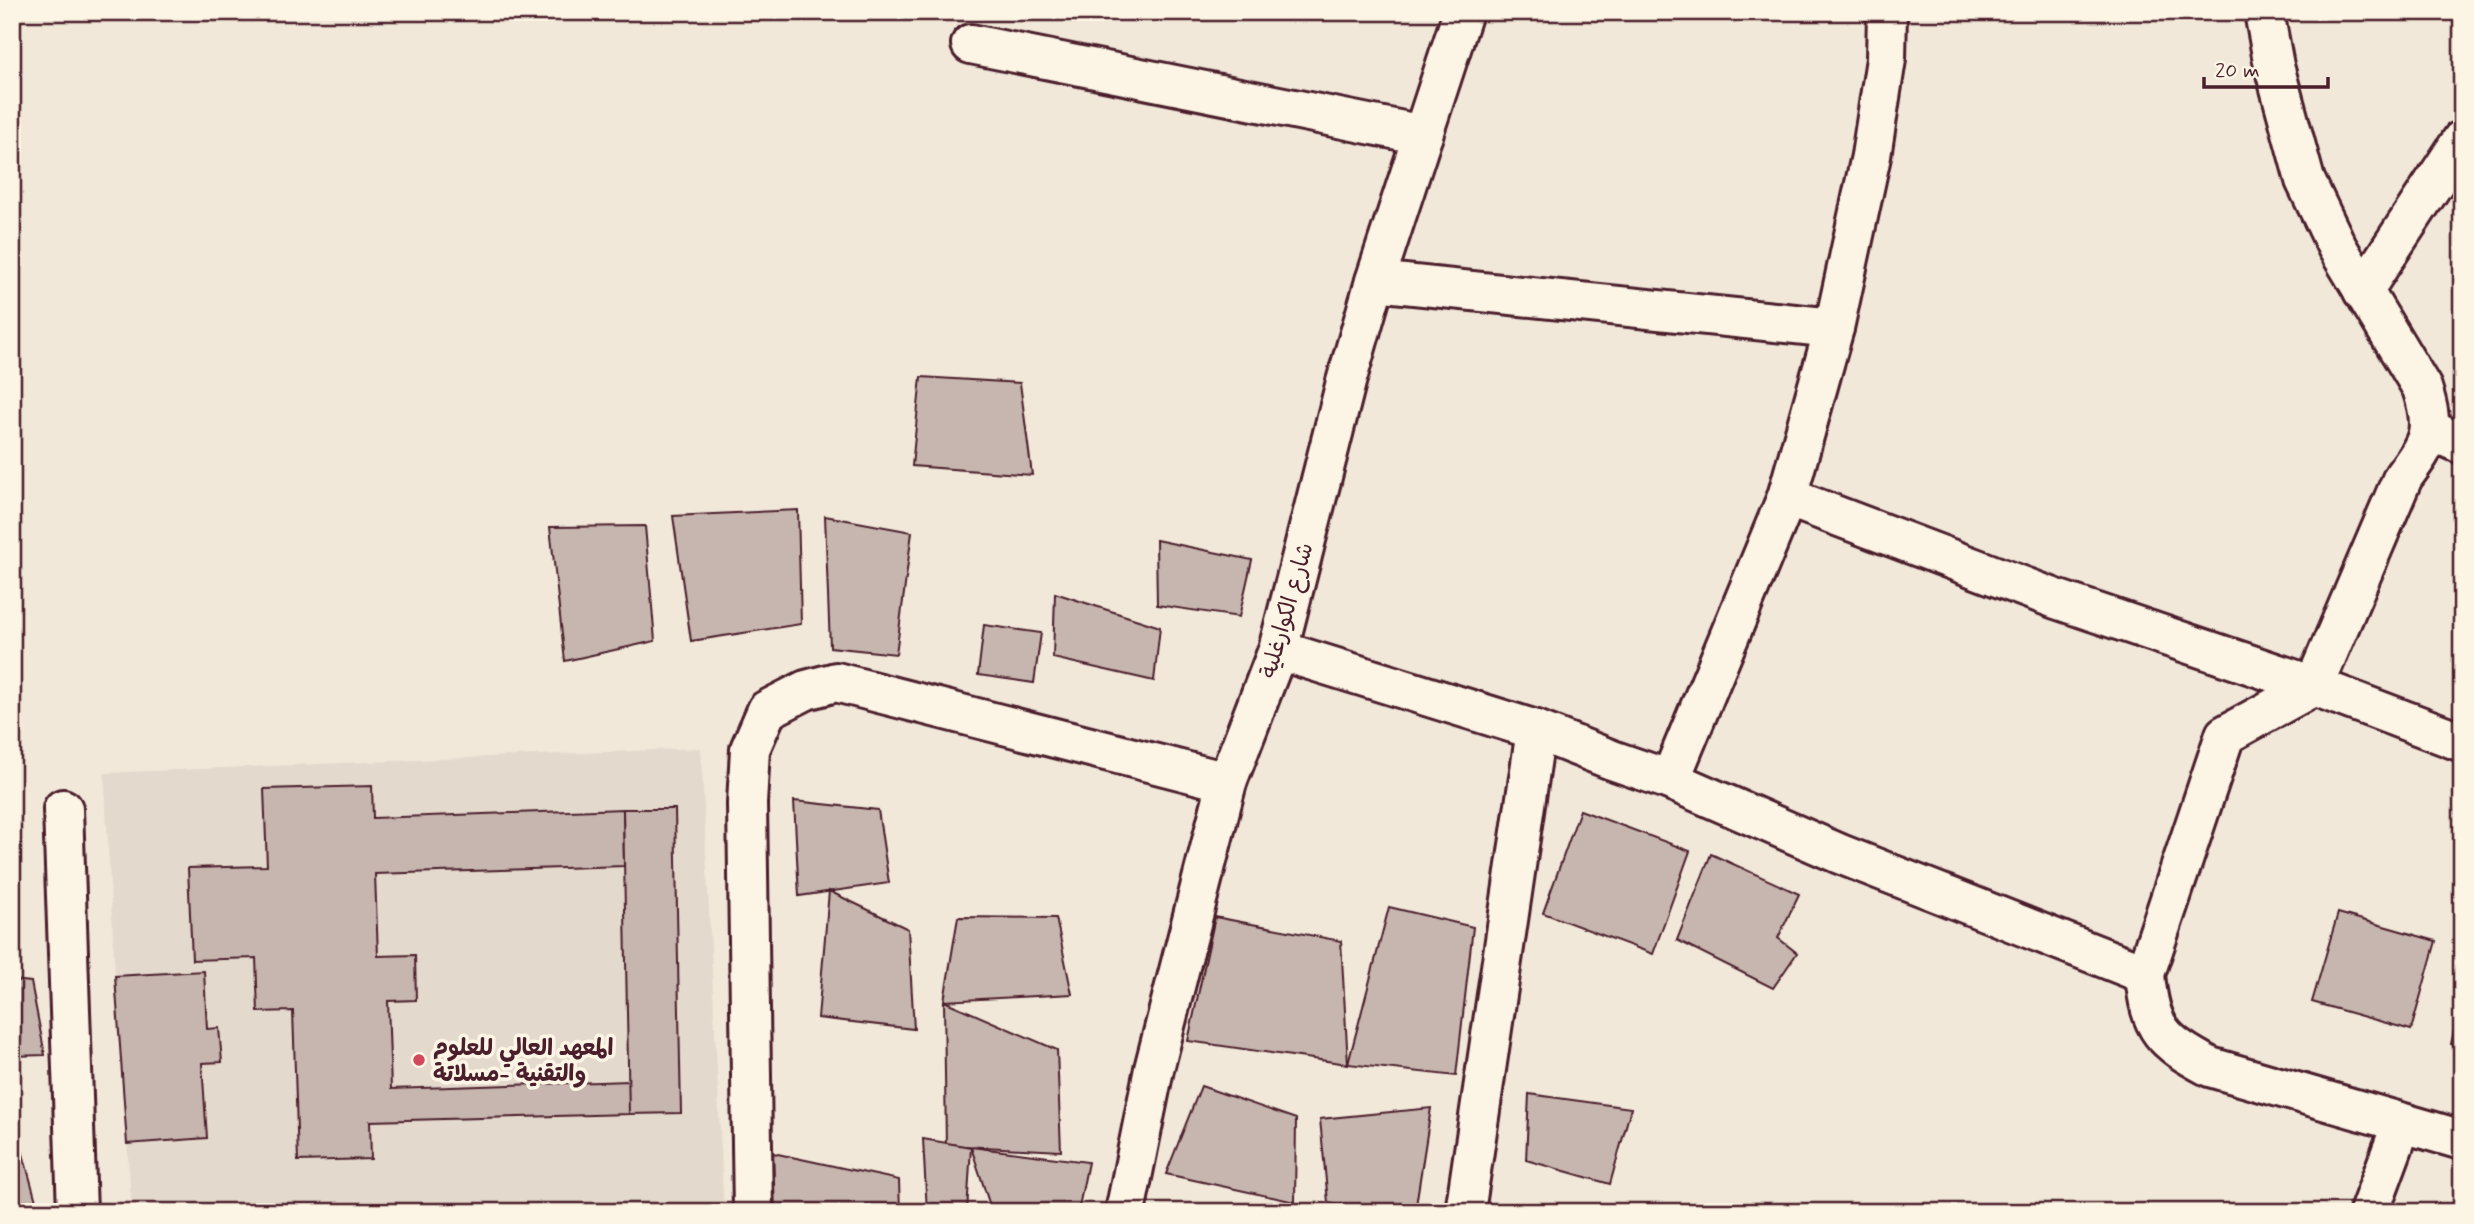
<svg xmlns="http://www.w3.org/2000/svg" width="2474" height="1224" font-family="Mynerve,'Playpen Sans Arabic',sans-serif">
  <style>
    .built { fill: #e4d9cd }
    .building { fill: #c7b6af; stroke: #4a1f2b; stroke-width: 2 }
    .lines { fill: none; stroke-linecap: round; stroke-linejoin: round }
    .minor-casing { stroke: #4a1f2b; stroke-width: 44 }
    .minor { stroke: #fcf5e5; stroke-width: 38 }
    .poi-dot { fill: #d1495b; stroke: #fcf5e5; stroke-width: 2.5 }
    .labels { text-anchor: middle; stroke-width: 7; stroke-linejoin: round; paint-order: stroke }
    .street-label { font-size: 23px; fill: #4a1f2b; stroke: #fcf5e5 }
    .poi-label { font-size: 23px; font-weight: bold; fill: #4a1f2b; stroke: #fcf5e5; text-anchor: start }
  </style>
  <rect width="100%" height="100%" fill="#f1e8da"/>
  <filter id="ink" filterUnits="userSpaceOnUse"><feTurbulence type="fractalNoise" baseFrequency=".0143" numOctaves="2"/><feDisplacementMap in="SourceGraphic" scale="14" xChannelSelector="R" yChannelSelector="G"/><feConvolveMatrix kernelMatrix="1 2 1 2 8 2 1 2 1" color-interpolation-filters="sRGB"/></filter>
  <g filter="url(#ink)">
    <polygon class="built" points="701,748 724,1212 132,1212 115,976 104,773"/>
    <g class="building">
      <polygon points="921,377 1020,383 1032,475 912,466"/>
      <polygon points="798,510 801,624 691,641 673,516"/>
      <polygon points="825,516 912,532 896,654 830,647"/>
      <polygon points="645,526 655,641 565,661 550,527"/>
      <polygon points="1156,540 1252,560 1239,617 1157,605"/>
      <polygon points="1055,593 1160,627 1154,681 1053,658"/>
      <polygon points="984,625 1041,633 1034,683 978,675"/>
      <polygon points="372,786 373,818 623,809 624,866 375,874 378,956 415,955 416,1000 388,1001 391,1089 629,1081 629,1114 370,1121 371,1159 298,1161 293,1011 258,1012 256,958 192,960 188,868 267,866 264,789"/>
      <polygon points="794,801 878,810 889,883 799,896"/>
      <polygon points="623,809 675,809 681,1113 629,1114"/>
      <polygon points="1580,810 1690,851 1653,954 1543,913"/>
      <polygon points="1711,854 1799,894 1778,938 1797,953 1773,988 1677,940"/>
      <polygon points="12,870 15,870 14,952 12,952"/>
      <polygon points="829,891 908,929 914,1029 818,1018"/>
      <polygon points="1389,907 1473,927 1456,1076 1348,1064"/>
      <polygon points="2338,913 2436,941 2411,1030 2312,1002"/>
      <polygon points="958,917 1056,918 1072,994 944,1001"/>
      <polygon points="1215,917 1341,941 1348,1064 1188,1041"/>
      <polygon points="204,971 207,1029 219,1028 222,1062 202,1063 207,1138 127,1144 115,976"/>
      <polygon points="12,980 31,982 45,1055 12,1056"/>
      <polygon points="2462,996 2462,1046 2451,1044"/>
      <polygon points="944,1001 1057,1050 1061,1151 946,1145"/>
      <polygon points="1201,1086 1296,1119 1295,1202 1166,1174"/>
      <polygon points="1529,1094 1631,1108 1610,1184 1526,1160"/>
      <polygon points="1431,1108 1415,1212 1396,1212 1328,1202 1320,1119"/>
      <polygon points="17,1132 39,1212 12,1212 12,1133"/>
      <polygon points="923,1139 971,1147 967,1212 927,1212"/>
      <polygon points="971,1147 1088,1162 1078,1212 992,1212"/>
      <polygon points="773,1153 899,1180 900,1212 775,1212"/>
    </g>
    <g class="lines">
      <defs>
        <g id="minor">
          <path d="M 2264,12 L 2274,66 L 2305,180 L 2337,247 L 2422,388 C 2436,431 2429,442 2403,477 L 2314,686 L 2225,735 L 2145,974 C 2150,1030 2162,1041 2210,1067 L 2462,1140"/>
          <polyline points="971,44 1423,135"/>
          <polyline points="1375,281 1834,328"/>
          <polyline points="2363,291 2462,140"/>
          <polyline points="2430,430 2462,444"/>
          <polyline points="1787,497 1834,328 1871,156 1886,59 1887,12"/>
          <polyline points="1278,650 1536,730 1612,760 1670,780 1840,854 2145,974"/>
          <polyline points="1670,780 1787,497 2056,599 2314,686 2462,742"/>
          <polyline points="63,809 77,1212"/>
          <polyline points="753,1212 747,804 750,749 767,710 806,690 836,682 1227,782"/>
          <polyline points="1125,1212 1154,1069 1227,782 1278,650 1346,382 1375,281 1463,12"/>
          <polyline points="1465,1212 1536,730"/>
          <polyline points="2369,1212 2402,1123"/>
        </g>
      </defs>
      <use href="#minor" class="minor-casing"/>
      <use href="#minor" class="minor"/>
    </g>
  </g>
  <circle class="poi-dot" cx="419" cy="1060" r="7"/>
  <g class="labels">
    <g class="street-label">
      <text transform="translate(1286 610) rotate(-74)" y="8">شارع الكوارغلية</text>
    </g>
    <g class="poi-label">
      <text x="433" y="1055">المعهد العالي للعلوم<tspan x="433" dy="26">والتقنية -مسلاتة</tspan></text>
    </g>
  </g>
  <rect width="2474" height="1224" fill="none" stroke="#fcf5e5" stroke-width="42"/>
  <rect x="21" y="21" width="2432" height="1182" fill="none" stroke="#4a1f2b" stroke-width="2.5" filter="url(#ink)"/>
  <path d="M2204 77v10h124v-10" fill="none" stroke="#4a1f2b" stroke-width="3.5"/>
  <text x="2215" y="77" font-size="21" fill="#4a1f2b" stroke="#fcf5e5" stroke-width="5" paint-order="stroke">20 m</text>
</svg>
